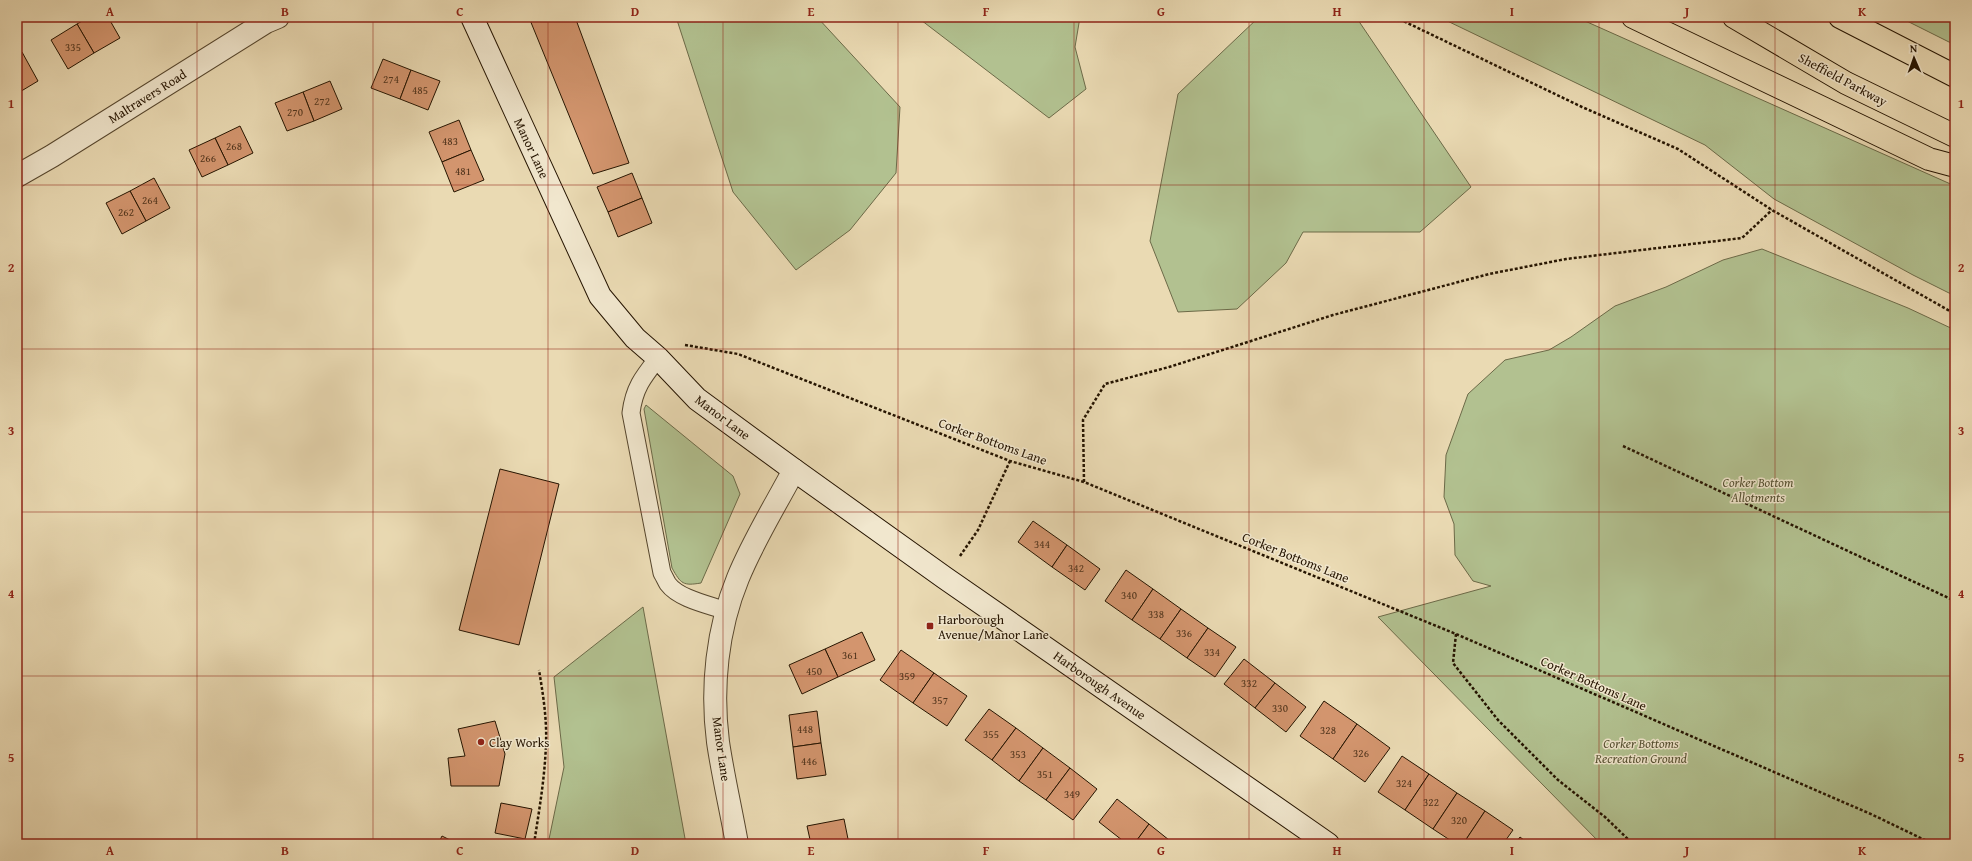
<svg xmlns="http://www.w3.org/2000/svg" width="1972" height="861" font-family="'Gentium Book Plus',serif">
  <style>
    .green { fill: #b2c190; stroke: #6c6a48 }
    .building { fill: #d3956e; stroke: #251400 }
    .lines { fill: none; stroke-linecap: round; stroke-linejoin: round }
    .lane-casing { stroke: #56462d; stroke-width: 19 }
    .street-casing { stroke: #56462d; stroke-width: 24 }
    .secondary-casing { stroke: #251400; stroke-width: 24 }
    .highway-casing { stroke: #251400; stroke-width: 24 }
    .path { stroke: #251400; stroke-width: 2.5; stroke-dasharray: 3 2; stroke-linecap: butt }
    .lane { stroke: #f1e7ce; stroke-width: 17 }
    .street { stroke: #f1e7ce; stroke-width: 22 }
    .secondary { stroke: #f1e7ce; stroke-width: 22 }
    .highway { stroke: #eadab3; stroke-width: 22 }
    .grid { fill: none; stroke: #8f2418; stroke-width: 1; stroke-opacity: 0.55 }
    .poi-dot { fill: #8f2418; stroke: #f1e7ce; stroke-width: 1.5 }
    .labels { text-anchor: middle; stroke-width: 3; stroke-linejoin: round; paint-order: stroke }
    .number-label { font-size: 11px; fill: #50341c }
    .street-label { font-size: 13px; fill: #251400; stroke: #f1e7ce }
    .park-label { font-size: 13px; font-style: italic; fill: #565132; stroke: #f1e7ce }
    .poi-label { font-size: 13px; fill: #251400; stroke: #f1e7ce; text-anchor: start }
    .neatline { fill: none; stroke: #8f2418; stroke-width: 1.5 }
    .grid-label { font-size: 13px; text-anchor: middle; font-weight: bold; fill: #8f2418 }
  </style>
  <rect width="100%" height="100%" fill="#eadab3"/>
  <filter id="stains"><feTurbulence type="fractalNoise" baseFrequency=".005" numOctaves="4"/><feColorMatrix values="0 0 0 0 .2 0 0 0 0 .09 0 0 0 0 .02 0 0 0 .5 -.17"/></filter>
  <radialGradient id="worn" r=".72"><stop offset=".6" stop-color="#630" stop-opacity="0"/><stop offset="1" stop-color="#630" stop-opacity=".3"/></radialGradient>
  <g class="green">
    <polygon points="676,17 817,17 900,107 896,173 850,230 796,270 733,192"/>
    <polygon points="917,17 1080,17 1075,47 1086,89 1049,118"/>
    <polygon points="1259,17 1356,17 1471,187 1420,232 1303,232 1286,263 1237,309 1178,312 1150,241 1178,94"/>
    <polygon points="1439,17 1576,17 1955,186 1955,296 1913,275 1774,199 1705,145"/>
    <polygon points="1899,17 1955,17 1955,45"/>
    <polygon points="1762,249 1908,308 1955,330 1955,844 1601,844 1378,617 1491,586 1473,581 1455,555 1454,524 1444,497 1446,455 1468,394 1505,360 1549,350 1571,337 1615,306 1666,287 1723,260"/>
    <path d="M 646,405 L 733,476 L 740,494 L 701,583 C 683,586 681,584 672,568 L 644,409 Z"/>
    <polygon points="643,607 686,844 548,844 564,767 554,677"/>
  </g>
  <g class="building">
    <polygon points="89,17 108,17 120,38 94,53 77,24"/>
    <polygon points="128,17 139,17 131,21"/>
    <polygon points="544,17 575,17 629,163 593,174 530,20"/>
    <polygon points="77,24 94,53 68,69 51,40"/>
    <polygon points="22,52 38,81 18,93 17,55"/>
    <polygon points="383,59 411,70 400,99 371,88"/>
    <polygon points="411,70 440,81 428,110 400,99"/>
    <polygon points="330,81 342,109 314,121 303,92"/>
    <polygon points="303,92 314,121 287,131 275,103"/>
    <polygon points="459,120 471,150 442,162 429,132"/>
    <polygon points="240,126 253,153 228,165 215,138"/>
    <polygon points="215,138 228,165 202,177 189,150"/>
    <polygon points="471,150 484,180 454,192 442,162"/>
    <polygon points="632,173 642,198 608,212 597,187"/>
    <polygon points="154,178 170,208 146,221 130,191"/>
    <polygon points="130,191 146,221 122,234 106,203"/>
    <polygon points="642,198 652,223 618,237 608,212"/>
    <polygon points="500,469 559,484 519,645 459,630"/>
    <polygon points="1033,521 1067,545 1052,567 1018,542"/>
    <polygon points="1067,545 1100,569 1085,590 1052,567"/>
    <polygon points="1126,570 1153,589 1132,620 1105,601"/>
    <polygon points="1153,589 1181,609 1160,639 1132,620"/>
    <polygon points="1181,609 1208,628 1187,658 1160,639"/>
    <polygon points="1208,628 1236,647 1215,677 1187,658"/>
    <polygon points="862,632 875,660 838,677 825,649"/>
    <polygon points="825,649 838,677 802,694 789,665"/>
    <polygon points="901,650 934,673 913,703 880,680"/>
    <polygon points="1244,659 1275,683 1255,708 1224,684"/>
    <polygon points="934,673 967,696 947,726 913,703"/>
    <polygon points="1275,683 1306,707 1286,732 1255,708"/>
    <polygon points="1324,701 1357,724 1333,759 1300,736"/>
    <polygon points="989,709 1016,728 992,760 965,740"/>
    <polygon points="817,711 821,743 793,747 789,715"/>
    <polygon points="495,721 505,754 499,786 451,786 448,758 465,756 458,729"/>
    <polygon points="1357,724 1390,748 1365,782 1333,759"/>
    <polygon points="1016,728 1043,748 1019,781 992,760"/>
    <polygon points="821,743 826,775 797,779 793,747"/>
    <polygon points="1043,748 1070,768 1046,800 1019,781"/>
    <polygon points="1402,756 1429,774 1405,810 1378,792"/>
    <polygon points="1070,768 1097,789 1073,820 1046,800"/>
    <polygon points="1429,774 1457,793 1433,829 1405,810"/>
    <polygon points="1457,793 1485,811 1463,844 1456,844 1433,829"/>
    <polygon points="1117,799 1149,824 1134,844 1127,844 1099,822"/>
    <polygon points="501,803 532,809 525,839 495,833"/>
    <polygon points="1485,811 1513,830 1503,844 1463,844"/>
    <polygon points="844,819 849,844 811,844 807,826"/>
    <polygon points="1149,824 1174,844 1134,844"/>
    <polygon points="442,836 458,844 438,844"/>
    <polygon points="1520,837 1529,844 1515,844"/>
  </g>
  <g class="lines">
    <defs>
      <path id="lane" d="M 658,358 C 643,377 634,388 631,413 L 662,573 C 664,576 666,581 668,584 C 679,599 710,605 726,611"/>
      <g id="street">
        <polyline points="17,176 52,156 266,22 278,17"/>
        <path d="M 737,844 C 731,810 723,776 718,742 C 711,688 717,629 738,578 C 753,541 775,506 794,470"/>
      </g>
      <polyline id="secondary" points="472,17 600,296 635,338 658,358 697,399 794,470 945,578 1328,844"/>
      <g id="highway">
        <polyline points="1633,17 1929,159 1955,166"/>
        <polyline points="1734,17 1846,83 1955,136"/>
        <polyline points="1840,17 1955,76"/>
      </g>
    </defs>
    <use href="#lane" class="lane-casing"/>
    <use href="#street" class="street-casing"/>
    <use href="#secondary" class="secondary-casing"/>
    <use href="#highway" class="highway-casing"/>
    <g class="path">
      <polyline points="1395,17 1582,107 1678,149 1772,210 1955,314"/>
      <polyline points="685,345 738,354 1010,461 1084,482 1456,634 1873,815 1933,844"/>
      <polyline points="1623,446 1955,601"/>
      <polyline points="1084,482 1083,420 1105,384 1169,367 1333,315 1489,274 1566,259 1742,238 1772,210"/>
      <polyline points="960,556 978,530 1010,461"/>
      <polyline points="1456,634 1453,663 1498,720 1558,780 1605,817 1633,844"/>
      <path d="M 534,844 C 539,811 545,777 546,743 C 547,719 543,694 539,670"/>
    </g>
    <use href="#lane" class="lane"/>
    <use href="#street" class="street"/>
    <use href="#secondary" class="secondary"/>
    <use href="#highway" class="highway"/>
  </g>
  <path class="grid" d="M 197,17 L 197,844M 373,17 L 373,844M 548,17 L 548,844M 723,17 L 723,844M 898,17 L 898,844M 1074,17 L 1074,844M 1249,17 L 1249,844M 1424,17 L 1424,844M 1599,17 L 1599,844M 1775,17 L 1775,844M 17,185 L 1955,185M 17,349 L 1955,349M 17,512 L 1955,512M 17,676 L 1955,676"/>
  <g class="poi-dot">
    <rect x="926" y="622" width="8" height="8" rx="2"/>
    <circle cx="481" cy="742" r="4"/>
  </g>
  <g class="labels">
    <g class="number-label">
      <text x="73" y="51">335</text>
      <text x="391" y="83">274</text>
      <text x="420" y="94">485</text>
      <text x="322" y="105">272</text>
      <text x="295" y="116">270</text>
      <text x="450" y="145">483</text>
      <text x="234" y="150">268</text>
      <text x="208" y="162">266</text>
      <text x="463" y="175">481</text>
      <text x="150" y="204">264</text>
      <text x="126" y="216">262</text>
      <text x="1042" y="548">344</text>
      <text x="1076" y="572">342</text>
      <text x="1129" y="599">340</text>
      <text x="1156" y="618">338</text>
      <text x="1184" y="637">336</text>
      <text x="1212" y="656">334</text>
      <text x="850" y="659">361</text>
      <text x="814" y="675">450</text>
      <text x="907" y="680">359</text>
      <text x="1249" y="687">332</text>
      <text x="940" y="704">357</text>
      <text x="1280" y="712">330</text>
      <text x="805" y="733">448</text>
      <text x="1328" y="734">328</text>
      <text x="991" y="738">355</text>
      <text x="1361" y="757">326</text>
      <text x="1018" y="758">353</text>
      <text x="809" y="765">446</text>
      <text x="1045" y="778">351</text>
      <text x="1404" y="787">324</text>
      <text x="1072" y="798">349</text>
      <text x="1431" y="806">322</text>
      <text x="1459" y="824">320</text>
    </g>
    <g class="street-label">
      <text transform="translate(1843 79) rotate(28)" y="5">Sheffield Parkway</text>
      <text transform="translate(147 96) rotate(-32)" y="5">Maltravers Road</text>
      <text transform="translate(532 148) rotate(65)" y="5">Manor Lane</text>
      <text transform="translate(723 417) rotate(37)" y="5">Manor Lane</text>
      <text transform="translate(993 441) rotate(20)" y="5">Corker Bottoms Lane</text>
      <text transform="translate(1296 557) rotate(22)" y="5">Corker Bottoms Lane</text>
      <text transform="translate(1594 683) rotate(24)" y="5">Corker Bottoms Lane</text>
      <text transform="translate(1100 685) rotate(35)" y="5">Harborough Avenue</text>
      <text transform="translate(722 749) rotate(82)" y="5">Manor Lane</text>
    </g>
    <g class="park-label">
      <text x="1758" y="487">Corker Bottom<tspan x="1758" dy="15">Allotments</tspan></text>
      <text x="1641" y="748">Corker Bottoms<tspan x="1641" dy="15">Recreation Ground</tspan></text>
    </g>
    <g class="poi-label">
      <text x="938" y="624">Harborough<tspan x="938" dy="15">Avenue/Manor Lane</tspan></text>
      <text x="489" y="747">Clay Works</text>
    </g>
  </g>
  <rect width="1972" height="861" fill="none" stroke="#eadab3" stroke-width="44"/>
  <g transform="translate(1914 58) rotate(358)" stroke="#f1e7ce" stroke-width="3" paint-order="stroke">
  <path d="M0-3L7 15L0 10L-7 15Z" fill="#251400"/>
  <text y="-6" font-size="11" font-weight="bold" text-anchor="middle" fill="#251400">N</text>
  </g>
  <rect x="22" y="22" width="1928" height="817" class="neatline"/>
  <g class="grid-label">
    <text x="110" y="16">A</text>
    <text x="285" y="16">B</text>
    <text x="460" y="16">C</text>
    <text x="635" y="16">D</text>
    <text x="811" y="16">E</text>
    <text x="986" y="16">F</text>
    <text x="1161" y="16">G</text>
    <text x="1337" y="16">H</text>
    <text x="1512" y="16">I</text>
    <text x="1687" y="16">J</text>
    <text x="1862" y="16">K</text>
    <text x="11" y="108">1</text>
    <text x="1961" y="108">1</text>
    <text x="11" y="272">2</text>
    <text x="1961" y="272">2</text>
    <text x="11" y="435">3</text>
    <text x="1961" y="435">3</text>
    <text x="11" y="598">4</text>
    <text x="1961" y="598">4</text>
    <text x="11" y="762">5</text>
    <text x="1961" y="762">5</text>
    <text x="110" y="855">A</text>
    <text x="285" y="855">B</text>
    <text x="460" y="855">C</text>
    <text x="635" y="855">D</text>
    <text x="811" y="855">E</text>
    <text x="986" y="855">F</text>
    <text x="1161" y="855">G</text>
    <text x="1337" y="855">H</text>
    <text x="1512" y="855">I</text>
    <text x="1687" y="855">J</text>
    <text x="1862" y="855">K</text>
  </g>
  <rect width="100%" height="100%" filter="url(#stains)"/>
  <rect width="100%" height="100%" fill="url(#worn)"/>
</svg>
